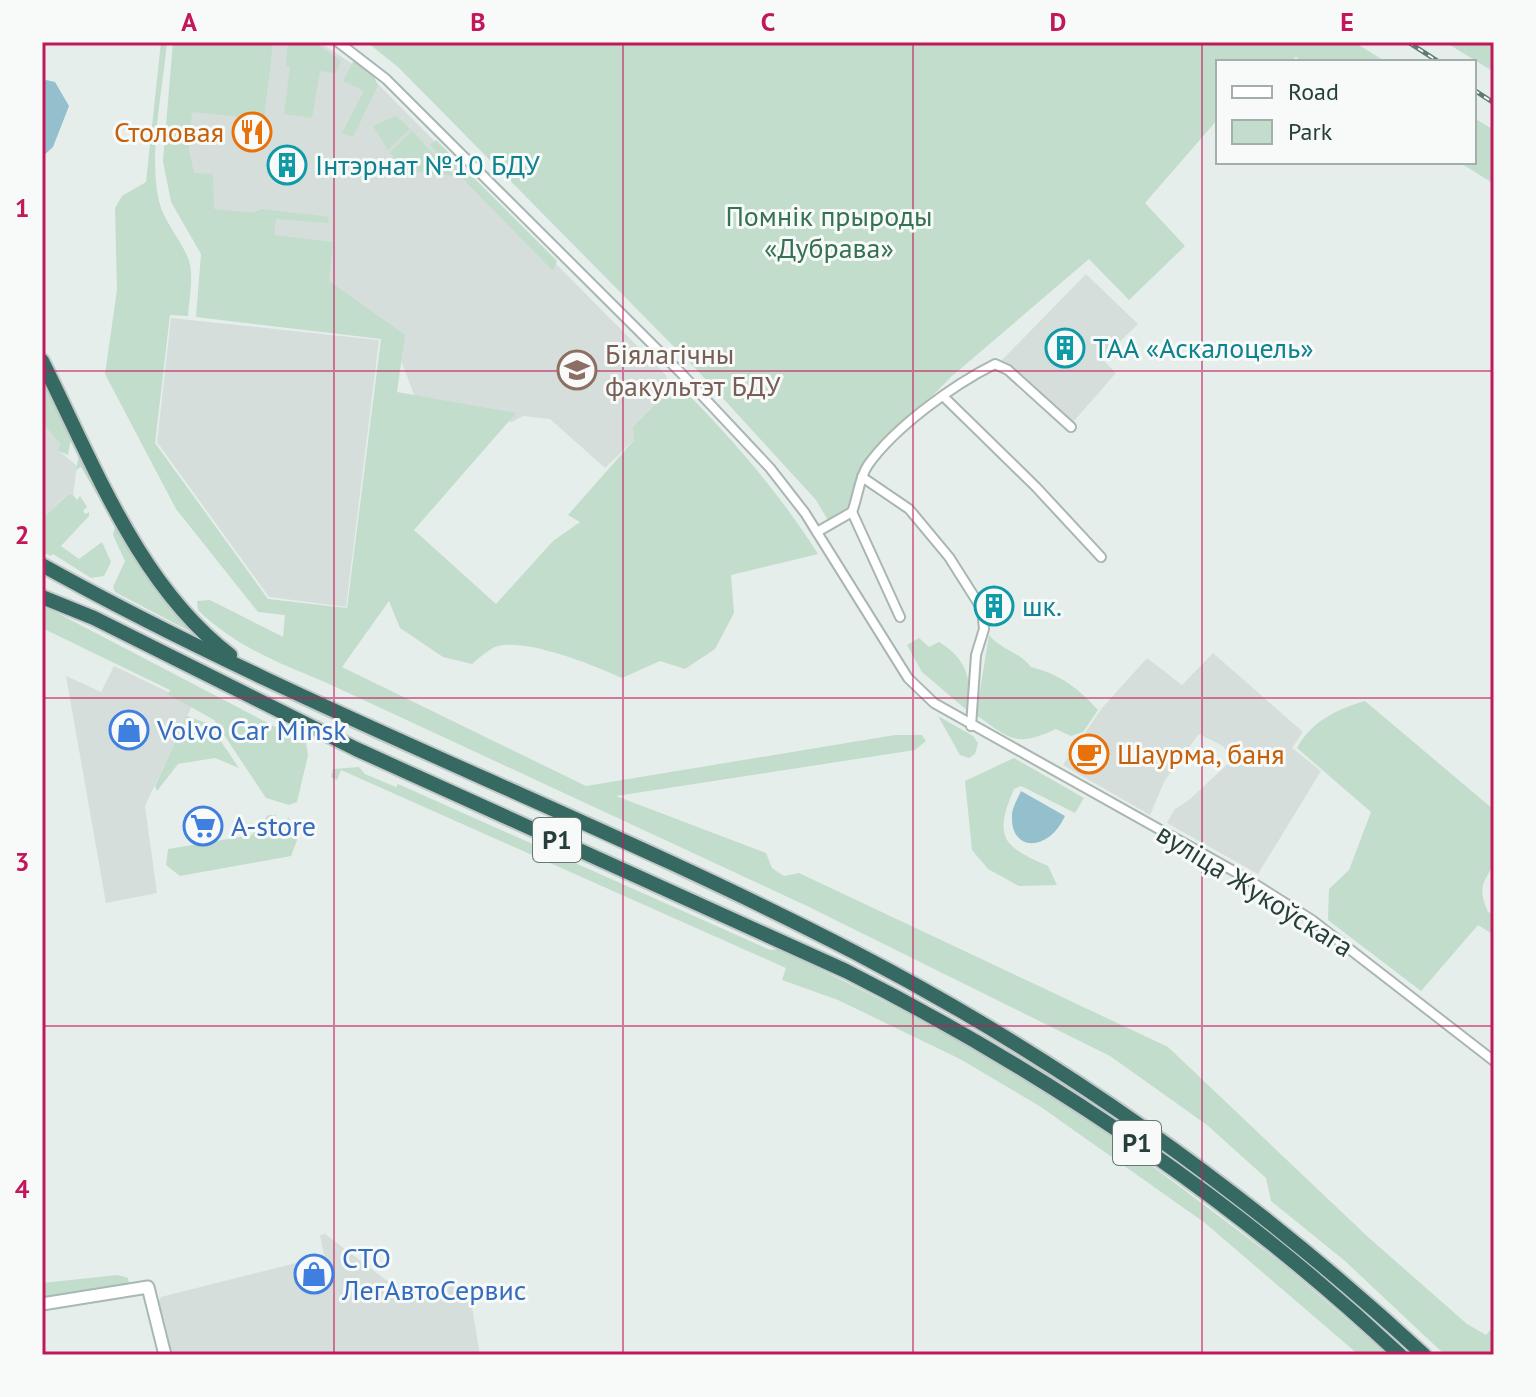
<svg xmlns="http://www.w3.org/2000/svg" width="1536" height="1397" font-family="'PT Sans',sans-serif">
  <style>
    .built { fill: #d5deda }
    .green { fill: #c2ddcb }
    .water { fill: #94c0cd }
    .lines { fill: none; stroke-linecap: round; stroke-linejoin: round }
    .street-casing { stroke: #a9b6b2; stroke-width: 12 }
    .secondary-casing { stroke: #a6b9b4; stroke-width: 15 }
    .highway-casing { stroke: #c2c9c8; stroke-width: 18 }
    .street { stroke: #fff; stroke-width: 8 }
    .secondary { stroke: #fff; stroke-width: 11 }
    .highway { stroke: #356962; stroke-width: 14 }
    .rail-casing { stroke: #617a75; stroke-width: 5 }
    .rail { stroke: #f7faf9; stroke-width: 2; stroke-dasharray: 6; stroke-linecap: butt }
    .grid { fill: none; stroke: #c2185b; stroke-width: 2; stroke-opacity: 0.55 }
    .labels { text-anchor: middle; stroke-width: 6; stroke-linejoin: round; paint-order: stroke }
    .shield { fill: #f7faf9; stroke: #657773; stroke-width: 2 }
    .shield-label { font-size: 26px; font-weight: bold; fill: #263f3a }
    .food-label { font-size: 28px; fill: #c56008; stroke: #f7faf9; text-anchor: end }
    .culture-label { font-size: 28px; fill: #0d838f; stroke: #f7faf9; text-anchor: start }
    .park-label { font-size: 28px; fill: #347251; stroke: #f7faf9 }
    .education-label { font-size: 28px; fill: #785e54; stroke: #f7faf9; text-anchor: start }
    .shop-label { font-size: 28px; fill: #366cbe; stroke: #f7faf9; text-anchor: start }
    .street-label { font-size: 28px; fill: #263f3a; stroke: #f7faf9 }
    .neatline { fill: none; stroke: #c2185b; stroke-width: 3 }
    .grid-label { font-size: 26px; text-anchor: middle; font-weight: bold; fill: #c2185b }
  </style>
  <rect width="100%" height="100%" fill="#e6eeeb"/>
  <g class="built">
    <polygon points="268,42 319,42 369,75 665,374 678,397 605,468 550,419 523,416 512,422 420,410 388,327 202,218 182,150 184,103"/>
    <polygon points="1086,274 1138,324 1102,359 1116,373 1074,421 1069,421 1001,361"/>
    <polygon points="171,318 379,340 346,607 269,597 157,442"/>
    <polygon points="42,423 62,444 57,449 77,466 73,495 66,495 42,519"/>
    <polygon points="1213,653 1303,732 1292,748 1321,771 1258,874 1167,823 1174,810 1190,799 1232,760 1223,746 1199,734 1165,780 1150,815 1063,765 1102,708 1147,658 1182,685"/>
    <polygon points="114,666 193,704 145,806 157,893 106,903 66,676 101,692"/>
    <polygon points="325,1234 406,1295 462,1284 469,1289 480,1355 169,1355 158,1302 161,1297 324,1256 320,1235"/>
  </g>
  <g class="green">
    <path d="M 161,42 L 167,42 C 163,89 148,155 159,201 C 164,223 182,240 189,261 C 194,277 189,299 188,316 L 170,315 L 155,443 L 268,599 L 347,608 L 381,339 L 196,317 L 201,254 L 171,202 L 163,161 L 173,42 L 273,42 L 264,119 L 192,112 L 189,150 L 194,173 L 213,174 L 214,209 L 252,213 L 262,209 L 329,217 L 328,223 L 276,219 L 274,235 L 333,242 L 329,281 L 405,335 L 397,392 L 516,413 L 414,530 L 496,604 L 553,541 L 580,522 L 568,515 L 634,440 L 633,427 L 677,383 C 730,436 778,491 818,554 L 731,575 L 734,613 L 715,649 L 685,669 L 660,661 L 622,678 C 593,665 529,639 498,646 C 490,648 479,658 472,664 L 443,657 L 400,628 L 389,601 L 342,667 L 586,786 L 895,735 L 922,735 L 926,741 L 915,750 L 616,796 L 766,853 L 772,868 L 784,876 L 799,873 L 1168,1047 L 1368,1237 L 1467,1324 L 1486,1335 L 1494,1326 L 1494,1355 L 1445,1355 L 1345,1261 L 1271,1201 L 1266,1178 L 1207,1125 L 1110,1056 L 807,906 L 327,683 C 279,663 236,647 198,610 L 197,601 L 210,600 L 283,637 L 285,615 L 258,612 L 176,509 L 105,374 L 117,290 L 115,208 L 122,196 L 146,182 Z"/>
    <polygon points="288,42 314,42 341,61 335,73 320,71 312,118 284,114 290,67 286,66"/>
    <polygon points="367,42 1354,42 1386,62 1303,62 1296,57 1289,62 1218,62 1218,119 1145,203 1185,246 1129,300 1089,259 952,376 867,462 850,510 829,522 816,500 697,370 399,68"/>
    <polygon points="1445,42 1494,42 1494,72"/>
    <polygon points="354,60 373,75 378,85 353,137 342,133 364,91 343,81"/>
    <polygon points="396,116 410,129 388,150 373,126"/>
    <polygon points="1474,118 1494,130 1494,184 1459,162 1474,162"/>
    <polygon points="412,131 454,176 402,170 390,152"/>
    <polygon points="436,140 557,261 553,271 430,145"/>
    <polygon points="42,382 72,434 68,455 57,450 61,444 42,423"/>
    <polygon points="80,451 197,631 195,634 115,592 113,587 125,561 113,535 115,526 81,467 76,470"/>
    <polygon points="67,495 73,495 77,500 80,496 87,507 83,511 85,514 89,512 89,516 61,546 79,559 102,542 111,562 104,576 91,578 53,554 51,556 42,552 42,519"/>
    <polygon points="42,605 306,743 308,755 297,802 289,805 266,798 214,720 168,694 170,690 42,628"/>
    <path d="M 989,635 C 1001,650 1020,652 1031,667 C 1060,674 1078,688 1098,710 L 1083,732 L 1071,736 L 1056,729 C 1015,748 1011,739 976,715 Z"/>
    <path d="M 919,638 L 929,647 L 939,642 C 967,659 972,679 969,712 L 922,672 L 907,645 Z"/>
    <path d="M 1365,701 L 1494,810 C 1494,825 1496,842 1494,857 C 1490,882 1474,880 1488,912 L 1494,914 L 1494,935 L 1478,925 L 1421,991 L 1328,920 L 1329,889 L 1349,870 L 1371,812 L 1297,748 C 1312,721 1337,709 1365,701 Z"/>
    <polygon points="187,716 209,724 239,768 215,758 178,764 157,791 155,786"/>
    <polygon points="938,716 973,736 978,743 975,754 969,758 960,755"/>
    <path d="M 1014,758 L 1084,798 L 1075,813 L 1021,786 L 1014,789 C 994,836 1001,846 1048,866 L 1057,885 L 1019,886 L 988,869 L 972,850 L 965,781 Z"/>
    <polygon points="359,767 365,774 396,787 398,784 770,950 780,949 929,1024 1071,1105 1284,1265 1388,1355 1359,1355 1205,1223 1041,1107 960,1059 838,1000 782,980 786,968 341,770 337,780 331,777 333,769"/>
    <polygon points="268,815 276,815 271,836 283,838 288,817 299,835 291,856 180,876 166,865 168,849 252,835"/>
    <polygon points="118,1275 128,1278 129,1284 42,1298 42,1283"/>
  </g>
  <g class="water">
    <polygon points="46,80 55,82 69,106 53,147 42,157 42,82"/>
    <path d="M 1021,791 L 1065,816 C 1049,852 1010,853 1012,815 C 1012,808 1018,798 1021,791 Z"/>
  </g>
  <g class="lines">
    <defs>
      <g id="street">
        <polyline points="338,42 386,79 680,372 770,468 805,513 908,678 934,703 1239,874 1312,920 1494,1061"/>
        <polyline points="945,398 1036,487 1101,557"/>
        <polyline points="862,477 909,509 949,557 982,609 984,629 976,655 971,726"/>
        <polyline points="852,512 900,617"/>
        <path d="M 817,532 L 852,512 C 858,497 859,478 868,465 C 895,427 953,385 995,364 L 1008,370 L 1071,427"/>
      </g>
      <polyline id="secondary" points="42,1304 148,1287 165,1355"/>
      <g id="highway">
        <path d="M 42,361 C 93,462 138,585 230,655"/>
        <path d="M 42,565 C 304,711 588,814 854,952 C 1062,1060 1252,1196 1424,1355"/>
        <path d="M 42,597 L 94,618 L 356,749 L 846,971 C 1047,1073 1235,1200 1400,1355"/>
      </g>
    </defs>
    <use href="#street" class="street-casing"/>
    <use href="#secondary" class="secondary-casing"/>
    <use href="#highway" class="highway-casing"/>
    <use href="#street" class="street"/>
    <use href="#secondary" class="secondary"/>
    <use href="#highway" class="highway"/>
    <defs>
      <g id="rail">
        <polyline points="1408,42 1439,62"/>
        <polyline points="1474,90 1494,103"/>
      </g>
    </defs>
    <use href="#rail" class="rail-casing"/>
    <use href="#rail" class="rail"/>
  </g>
  <path class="grid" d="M 334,42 L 334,1355M 623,42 L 623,1355M 913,42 L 913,1355M 1202,42 L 1202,1355M 42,371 L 1494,371M 42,698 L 1494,698M 42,1026 L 1494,1026"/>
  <defs>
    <symbol id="restaurant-ring" viewBox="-11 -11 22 22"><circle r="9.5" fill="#f7faf9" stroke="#e8710a" stroke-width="1.5"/><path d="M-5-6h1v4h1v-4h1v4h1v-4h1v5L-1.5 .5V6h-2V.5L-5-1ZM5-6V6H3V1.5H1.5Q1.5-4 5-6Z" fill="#e8710a"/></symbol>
    <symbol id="building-ring" viewBox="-11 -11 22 22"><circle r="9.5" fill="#f7faf9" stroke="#0f9aa8" stroke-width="1.5"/><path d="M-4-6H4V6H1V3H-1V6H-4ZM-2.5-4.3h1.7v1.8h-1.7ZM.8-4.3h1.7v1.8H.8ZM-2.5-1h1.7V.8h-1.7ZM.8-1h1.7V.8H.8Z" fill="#0f9aa8"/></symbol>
    <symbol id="university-ring" viewBox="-11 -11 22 22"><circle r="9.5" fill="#f7faf9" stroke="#8d6e63" stroke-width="1.5"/><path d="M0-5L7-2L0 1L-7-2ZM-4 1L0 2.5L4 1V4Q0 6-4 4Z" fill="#8d6e63"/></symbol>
    <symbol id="shop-ring" viewBox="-11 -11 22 22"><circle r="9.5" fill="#f7faf9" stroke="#3f7fe0" stroke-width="1.5"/><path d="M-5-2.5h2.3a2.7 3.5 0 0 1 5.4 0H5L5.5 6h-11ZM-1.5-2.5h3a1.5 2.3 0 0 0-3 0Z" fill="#3f7fe0"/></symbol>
    <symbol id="cafe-ring" viewBox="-11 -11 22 22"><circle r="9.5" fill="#f7faf9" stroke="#e8710a" stroke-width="1.5"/><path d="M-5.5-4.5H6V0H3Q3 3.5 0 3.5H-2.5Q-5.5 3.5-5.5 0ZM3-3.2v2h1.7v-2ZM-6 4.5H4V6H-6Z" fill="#e8710a"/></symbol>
    <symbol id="supermarket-ring" viewBox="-11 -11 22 22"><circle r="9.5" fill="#f7faf9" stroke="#3f7fe0" stroke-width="1.5"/><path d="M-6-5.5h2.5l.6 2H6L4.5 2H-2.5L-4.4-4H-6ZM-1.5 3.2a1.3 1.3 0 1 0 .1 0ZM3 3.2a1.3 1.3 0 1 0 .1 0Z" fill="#3f7fe0"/></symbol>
  </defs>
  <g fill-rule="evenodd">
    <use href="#restaurant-ring" x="230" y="110" width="44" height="44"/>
    <use href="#building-ring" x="265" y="143" width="44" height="44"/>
    <use href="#building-ring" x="1043" y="326" width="44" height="44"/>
    <use href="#university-ring" x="555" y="348" width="44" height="44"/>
    <use href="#building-ring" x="972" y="584" width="44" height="44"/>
    <use href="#shop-ring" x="107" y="708" width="44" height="44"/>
    <use href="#cafe-ring" x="1067" y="732" width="44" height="44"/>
    <use href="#supermarket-ring" x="181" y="804" width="44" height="44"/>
    <use href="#shop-ring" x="292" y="1252" width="44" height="44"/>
  </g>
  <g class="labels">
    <g class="shield">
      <rect x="533" y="818" width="48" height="44" rx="6"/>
      <rect x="1113" y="1121" width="48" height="44" rx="6"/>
    </g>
    <g class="shield-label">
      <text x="557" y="849">Р1</text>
      <text x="1137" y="1152">Р1</text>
    </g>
    <g class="food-label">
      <text x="224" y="142">Столовая</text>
      <text x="1117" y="764" text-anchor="start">Шаурма, баня</text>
    </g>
    <g class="culture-label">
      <text x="315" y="175">Інтэрнат №10 БДУ</text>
      <text x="1093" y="358">ТАА «Аскалоцель»</text>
      <text x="1022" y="616">шк.</text>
    </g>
    <g class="park-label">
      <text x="829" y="226">Помнік прыроды<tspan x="829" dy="32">«Дубрава»</tspan></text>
    </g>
    <g class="education-label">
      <text x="605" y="364">Біялагічны<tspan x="605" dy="32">факультэт БДУ</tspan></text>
    </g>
    <g class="shop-label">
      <text x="157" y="740">Volvo Car Minsk</text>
      <text x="231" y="836">А-store</text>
      <text x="342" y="1268">СТО<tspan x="342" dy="32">ЛегАвтоСервис</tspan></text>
    </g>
    <g class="street-label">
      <text transform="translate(1255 890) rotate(32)" y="10">вуліца Жукоўскага</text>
    </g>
  </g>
  <rect width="1536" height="1397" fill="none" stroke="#f7faf9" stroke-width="88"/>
  <rect x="1216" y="60" width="260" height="104" fill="#f7faf9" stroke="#a3afad" stroke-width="2"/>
  <rect x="1232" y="86" width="40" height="12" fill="#ffffff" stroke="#a3afad" stroke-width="2"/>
  <text x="1288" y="100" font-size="24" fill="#263f3a">Road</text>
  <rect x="1232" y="120" width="40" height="24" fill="#c2ddcb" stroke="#a3afad" stroke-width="2"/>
  <text x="1288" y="140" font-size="24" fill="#263f3a">Park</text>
  <rect x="44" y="44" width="1448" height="1309" class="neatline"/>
  <g class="grid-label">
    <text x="189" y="31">A</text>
    <text x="478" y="31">B</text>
    <text x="768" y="31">C</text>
    <text x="1058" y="31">D</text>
    <text x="1347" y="31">E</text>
    <text x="22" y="217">1</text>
    <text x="22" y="544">2</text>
    <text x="22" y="871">3</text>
    <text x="22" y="1198">4</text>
  </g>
</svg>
